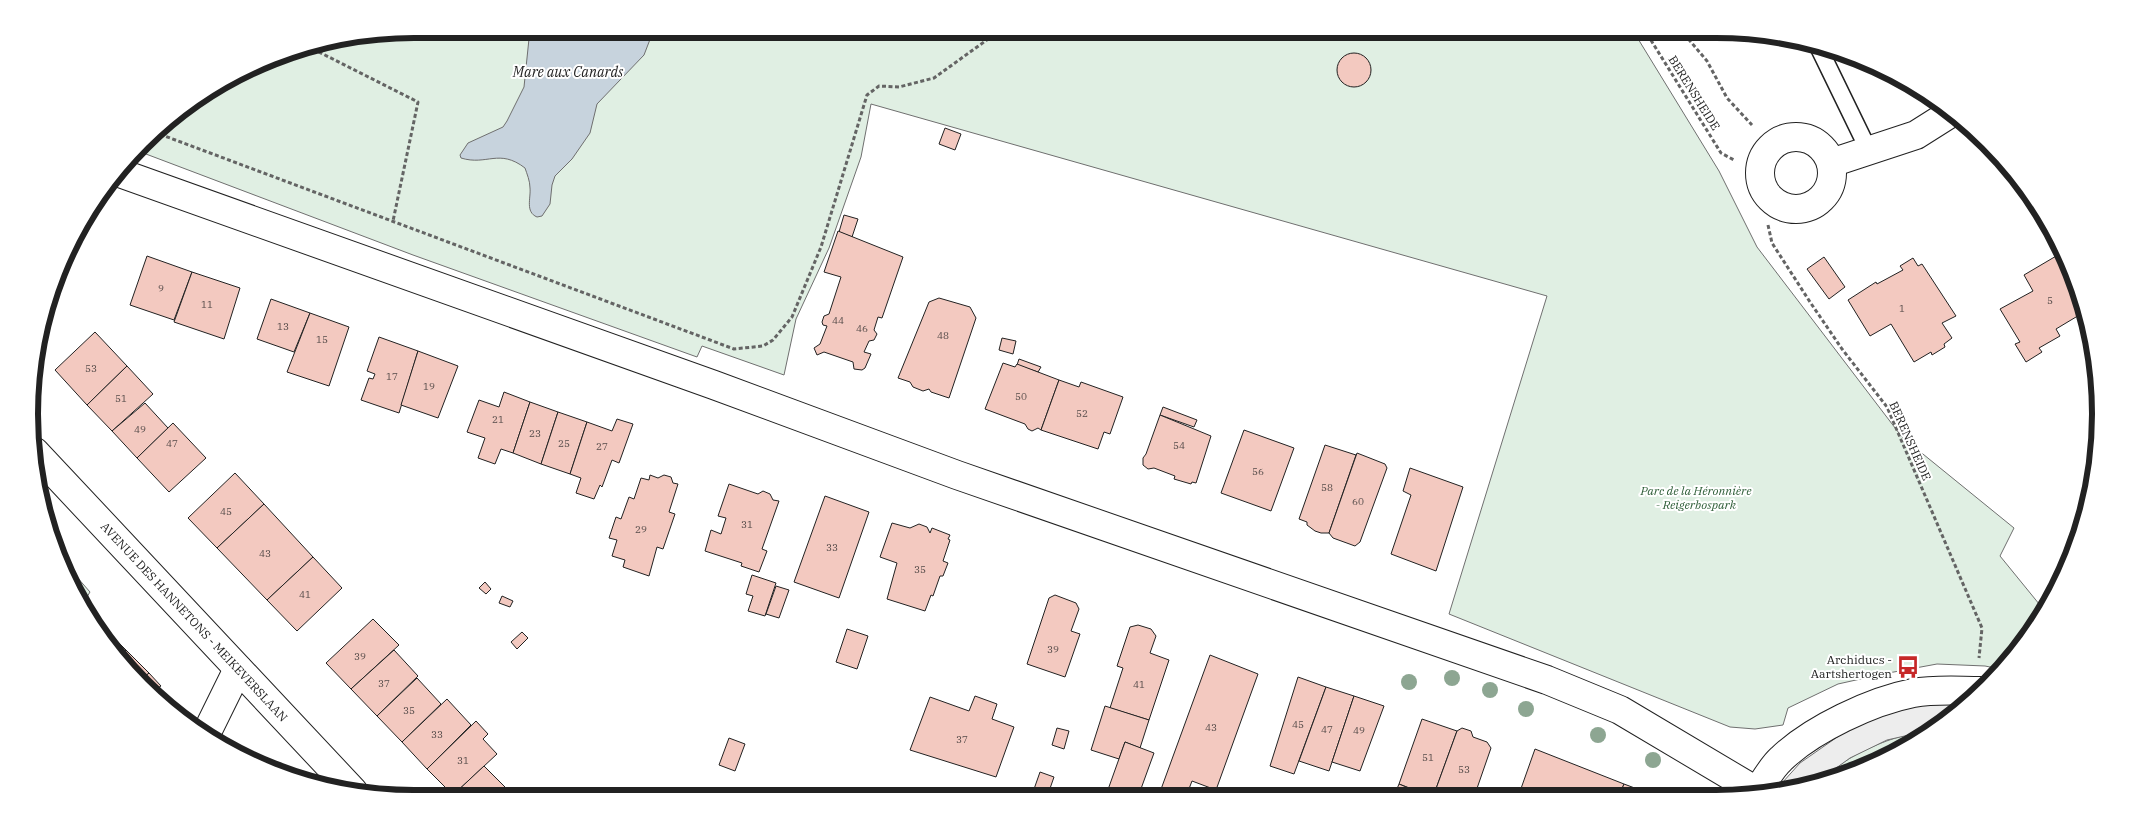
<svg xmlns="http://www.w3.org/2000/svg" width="2130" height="828" font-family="'IBM Plex Serif',serif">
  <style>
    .green { fill: #e0efe3; stroke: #6f6f6f }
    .parking { fill: #ededed; stroke: #6f6f6f }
    .water { fill: #c7d3dd; stroke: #6f6f6f }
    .building { fill: #f3c9c0; stroke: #222 }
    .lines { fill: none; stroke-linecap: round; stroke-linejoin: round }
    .service-casing { stroke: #222; stroke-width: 19 }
    .minor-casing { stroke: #222; stroke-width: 30 }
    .path { stroke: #646464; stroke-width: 3; stroke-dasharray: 4 2.5; stroke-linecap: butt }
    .service { stroke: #fff; stroke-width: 16 }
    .minor { stroke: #fff; stroke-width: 28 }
    .tree { fill: #8da692 }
    .labels { text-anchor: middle; stroke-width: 4; stroke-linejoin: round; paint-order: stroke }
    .number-label { font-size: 10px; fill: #564c4a }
    .street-label { font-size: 12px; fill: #222; stroke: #fff }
    .park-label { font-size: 12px; font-style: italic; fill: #2f5e38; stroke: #fff }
    .poi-label { font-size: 12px; fill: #222; stroke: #fff; text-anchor: end }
    .water-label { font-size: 14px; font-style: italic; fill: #222; stroke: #fff }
    .rim { fill: none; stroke: #222; stroke-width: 6 }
  </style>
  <rect width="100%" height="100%" fill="#fff"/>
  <g class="green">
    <polygon points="414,29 1632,29 1719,171 1757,247 1902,437 2014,528 2000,556 2044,610 2036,628 2000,669 1985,666 1937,664 1883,674 1838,684 1788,708 1783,725 1755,729 1730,727 1449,614 1547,296 871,104 861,157 829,248 796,319 784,375 702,346 697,357 413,255 138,151 160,124 222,80 290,49"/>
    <polygon points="55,552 90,592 82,605 58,562"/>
    <path d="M 1931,730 L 1886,760 L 1821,780 C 1849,753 1893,735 1931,730 Z"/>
  </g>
  <polygon class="parking" points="1938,701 1970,703 1931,730 1887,740 1850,758 1821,779 1773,793 1800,763 1843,733 1889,711"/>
  <path class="water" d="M 530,29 L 654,29 L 644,55 L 597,104 L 590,133 L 572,159 L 555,176 L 552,185 L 550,204 L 542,216 L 537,217 C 525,212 531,198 530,188 C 530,181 527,174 525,168 C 499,148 487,166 461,158 L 460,155 L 468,143 L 503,127 L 507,121 L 524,87 Z"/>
  <g class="building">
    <circle cx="1354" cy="70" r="17"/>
    <polygon points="945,128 961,134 955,150 939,144"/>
    <polygon points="844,215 858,219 852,237 839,232"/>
    <polygon points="838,231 903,257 882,318 878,317 874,330 877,334 874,340 869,341 864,352 871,354 865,368 862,370 854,369 853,362 824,352 817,355 814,348 820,344 827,326 823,325 822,322 824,316 829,314 841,277 824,272"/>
    <polygon points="2063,252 2081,290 2086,311 2056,329 2060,336 2039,348 2042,352 2026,362 2015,344 2020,342 2000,309 2033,291 2024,275"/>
    <polygon points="147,256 192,272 174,320 130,305"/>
    <polygon points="1824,257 1845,287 1829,299 1807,269"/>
    <polygon points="1913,258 1918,266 1922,264 1956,316 1942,323 1952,338 1944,344 1945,347 1932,355 1931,352 1914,362 1891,324 1870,336 1848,300 1876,282 1877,284 1903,270 1900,266"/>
    <polygon points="192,272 240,288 224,339 174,322"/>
    <polygon points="939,298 970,307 976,318 949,398 931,392 929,389 923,391 913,387 910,382 898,378 929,302"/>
    <polygon points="271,299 310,313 294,352 257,339"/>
    <polygon points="310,313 349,327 329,386 287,372"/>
    <polygon points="95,332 127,366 87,405 55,370"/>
    <polygon points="379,337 418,351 399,413 361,400 369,378 373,379 375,374 367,371"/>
    <polygon points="1002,338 1016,341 1013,354 999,350"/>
    <polygon points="418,351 458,366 438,418 401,405"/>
    <polygon points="1019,359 1041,367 1038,372 1017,365"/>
    <polygon points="1003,363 1015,367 1017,364 1059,380 1041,430 1038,428 1032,431 1028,429 1025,424 985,409"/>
    <polygon points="127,366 153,394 112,431 87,405"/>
    <polygon points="1059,380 1079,387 1081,382 1123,397 1110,434 1104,432 1098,449 1041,430"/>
    <polygon points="504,392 530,402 513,453 501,449 495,464 478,458 485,438 467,432 479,400 499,407"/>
    <polygon points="530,402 558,412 541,464 513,453"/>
    <polygon points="145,403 168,428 137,458 112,431"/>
    <polygon points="1163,407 1197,420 1194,427 1160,415"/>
    <polygon points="558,412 587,422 570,474 541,464"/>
    <polygon points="1160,415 1211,436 1196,483 1192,482 1191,484 1174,479 1175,476 1154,468 1148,469 1143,465 1143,458 1146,454"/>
    <polygon points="617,419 633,424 619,463 612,460 602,487 600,485 594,499 576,493 581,478 570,474 587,422 612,431"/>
    <polygon points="173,423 206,458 169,492 137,458"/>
    <polygon points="1244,430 1294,448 1271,511 1221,493"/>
    <polygon points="1325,445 1356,455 1329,533 1321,533 1315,531 1307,525 1307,522 1299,519"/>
    <polygon points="1357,453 1385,464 1387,468 1360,542 1355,546 1333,538 1329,533"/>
    <polygon points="1410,468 1463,487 1436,571 1391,554 1411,495 1403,491"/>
    <polygon points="235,473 264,504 217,548 188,518"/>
    <polygon points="650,475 658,478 664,475 671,477 673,483 678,484 669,512 675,514 663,549 657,547 649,576 623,567 625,560 612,556 617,540 609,538 616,517 621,519 629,497 634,499 641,478 649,480"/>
    <polygon points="729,484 758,494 763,491 770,494 773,500 779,501 762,549 767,551 759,572 741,566 742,563 705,551 711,530 721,534 726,518 718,516"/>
    <polygon points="825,496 869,512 839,598 794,582"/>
    <polygon points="264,504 313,557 267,600 217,548"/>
    <polygon points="892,523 910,528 919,524 927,527 930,533 932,528 950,535 948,539 950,540 943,561 948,563 943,576 940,576 933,596 931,595 925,611 887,599 897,563 880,557"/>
    <polygon points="313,557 342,588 297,631 267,600"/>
    <polygon points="752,575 776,583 765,616 748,611 753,596 746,594"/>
    <polygon points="485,582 491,589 486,594 479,588"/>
    <polygon points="776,586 789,590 779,618 766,614"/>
    <polygon points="1055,595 1076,603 1079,609 1071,631 1080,634 1065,677 1027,664 1049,598"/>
    <polygon points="502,596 513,601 510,607 499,603"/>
    <polygon points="373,619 399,645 351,689 326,663"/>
    <polygon points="1138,625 1151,629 1156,636 1150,653 1169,660 1149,720 1110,708 1123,668 1117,666 1130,627"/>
    <polygon points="102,626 126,650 120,656 97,631"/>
    <polygon points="847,629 868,636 857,669 836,662"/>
    <polygon points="522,632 528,638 517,649 511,642"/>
    <polygon points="126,650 149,673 142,679 120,656"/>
    <polygon points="394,650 418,676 377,716 351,689"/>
    <polygon points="1210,655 1258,674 1216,790 1192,781 1187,794 1181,797 1174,797 1160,792"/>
    <polygon points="149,673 161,686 156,689 169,702 166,705 142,679"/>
    <polygon points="1298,677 1326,687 1294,774 1270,766"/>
    <polygon points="417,678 441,704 402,742 377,716"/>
    <polygon points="1326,687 1354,696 1329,771 1299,761"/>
    <polygon points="975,696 997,704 992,719 1014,727 996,777 910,750 930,697 969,711"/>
    <polygon points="1354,696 1384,706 1360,771 1332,762"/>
    <polygon points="447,699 471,725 427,769 402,742"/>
    <polygon points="1105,706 1149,720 1140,748 1125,742 1119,759 1091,750"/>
    <polygon points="1422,719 1457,731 1433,797 1399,784"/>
    <polygon points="476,721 488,734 483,739 497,754 453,795 427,769"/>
    <polygon points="1057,728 1069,731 1064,749 1052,745"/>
    <polygon points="1462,728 1471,731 1473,737 1487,742 1491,748 1474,797 1455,791 1453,797 1433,797 1457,731"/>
    <polygon points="729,738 745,744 735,771 719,765"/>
    <polygon points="1125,742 1154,753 1138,797 1105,798"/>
    <polygon points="1535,749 1624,784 1619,796 1518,797"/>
    <polygon points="484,766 511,793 504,799 457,799 453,795"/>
    <polygon points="1040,772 1054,777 1047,797 1033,792"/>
    <polygon points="1399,784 1430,797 1394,796"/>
    <polygon points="1624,784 1648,793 1654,796 1619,796"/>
  </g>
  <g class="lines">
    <defs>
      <polyline id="service" points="1816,42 1869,151"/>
      <g id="minor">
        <circle cx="1796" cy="173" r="36"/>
        <polyline points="1831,163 1916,135 1954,111"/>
        <polyline points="120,173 714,385 957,475 1547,680 1620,710 1758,792"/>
        <polyline points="35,452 353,791"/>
        <polyline points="205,736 238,669"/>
        <path d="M 1755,796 C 1762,784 1771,768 1781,759 C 1812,729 1872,701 1913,693 C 1935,689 1958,691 1981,691"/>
      </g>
    </defs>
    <use href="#service" class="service-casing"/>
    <use href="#minor" class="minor-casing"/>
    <g class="path">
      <polyline points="1644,29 1721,153 1734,160"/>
      <polyline points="1680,29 1707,61 1727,98 1752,125"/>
      <polyline points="307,46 418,102 393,221"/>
      <polyline points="154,132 734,349 763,346 773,340 792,317 821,247 867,95 879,86 899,87 934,78 1002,29"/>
      <polyline points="1768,225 1772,243 1810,302 1842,349 1887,407 1982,628 1979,658"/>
    </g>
    <use href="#service" class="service"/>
    <use href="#minor" class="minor"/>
  </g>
  <g class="tree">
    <circle cx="1452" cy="678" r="8"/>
    <circle cx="1409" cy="682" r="8"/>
    <circle cx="1490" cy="690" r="8"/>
    <circle cx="1526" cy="709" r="8"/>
    <circle cx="1598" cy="735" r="8"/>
    <circle cx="1653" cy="760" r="8"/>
  </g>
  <defs>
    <symbol id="bus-bare" viewBox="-9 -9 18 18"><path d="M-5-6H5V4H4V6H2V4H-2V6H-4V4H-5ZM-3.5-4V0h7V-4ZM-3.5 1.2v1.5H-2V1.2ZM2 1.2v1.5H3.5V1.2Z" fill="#c62828" stroke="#fff" stroke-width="2.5" paint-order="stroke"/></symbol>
  </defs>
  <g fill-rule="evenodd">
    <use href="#bus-bare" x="1892" y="651" width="32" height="32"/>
  </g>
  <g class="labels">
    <g class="number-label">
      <text x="161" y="292">9</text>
      <text x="2050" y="304">5</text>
      <text x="207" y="308">11</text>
      <text x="1902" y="312">1</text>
      <text x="838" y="324">44</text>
      <text x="283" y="330">13</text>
      <text x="862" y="332">46</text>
      <text x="943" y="339">48</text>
      <text x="322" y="343">15</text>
      <text x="91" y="372">53</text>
      <text x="392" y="380">17</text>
      <text x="429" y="390">19</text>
      <text x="1021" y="400">50</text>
      <text x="121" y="402">51</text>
      <text x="1082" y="417">52</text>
      <text x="498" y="423">21</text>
      <text x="140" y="433">49</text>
      <text x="535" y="437">23</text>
      <text x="172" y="447">47</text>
      <text x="564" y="447">25</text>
      <text x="1179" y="449">54</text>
      <text x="602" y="450">27</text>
      <text x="1258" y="475">56</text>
      <text x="1327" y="491">58</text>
      <text x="1358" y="505">60</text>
      <text x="226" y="515">45</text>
      <text x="747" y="528">31</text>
      <text x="641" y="533">29</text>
      <text x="832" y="551">33</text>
      <text x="265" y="557">43</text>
      <text x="920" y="573">35</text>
      <text x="305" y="598">41</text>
      <text x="1053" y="653">39</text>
      <text x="360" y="660">39</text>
      <text x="384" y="687">37</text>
      <text x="1139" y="688">41</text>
      <text x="409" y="714">35</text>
      <text x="1298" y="728">45</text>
      <text x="1211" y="731">43</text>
      <text x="1327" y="733">47</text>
      <text x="1359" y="734">49</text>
      <text x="437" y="738">33</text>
      <text x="962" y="743">37</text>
      <text x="1428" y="761">51</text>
      <text x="463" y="764">31</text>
      <text x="1464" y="773">53</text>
    </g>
    <g class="street-label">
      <text transform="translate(1694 93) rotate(58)" y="4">BERENSHEIDE</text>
      <text transform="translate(1910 441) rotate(66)" y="4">BERENSHEIDE</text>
      <text transform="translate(194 622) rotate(47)" y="4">AVENUE DES HANNETONS - MEIKEVERSLAAN</text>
    </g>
    <g class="park-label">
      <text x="1696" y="495">Parc de la Héronnière<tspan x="1696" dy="14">- Reigerbospark</tspan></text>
    </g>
    <g class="poi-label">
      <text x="1892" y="664">Archiducs -<tspan x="1892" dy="14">Aartshertogen</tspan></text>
    </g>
    <g class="water-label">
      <text x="568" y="77">Mare aux Canards</text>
    </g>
  </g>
  <path d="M0 0H2130V828H0ZM414 38H1716A376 376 0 0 1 2092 414V414A376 376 0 0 1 1716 790H414A376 376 0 0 1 38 414V414A376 376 0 0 1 414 38Z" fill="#fff" fill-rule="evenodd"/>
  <path class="rim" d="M414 38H1716A376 376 0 0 1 2092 414V414A376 376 0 0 1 1716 790H414A376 376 0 0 1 38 414V414A376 376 0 0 1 414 38Z"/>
</svg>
